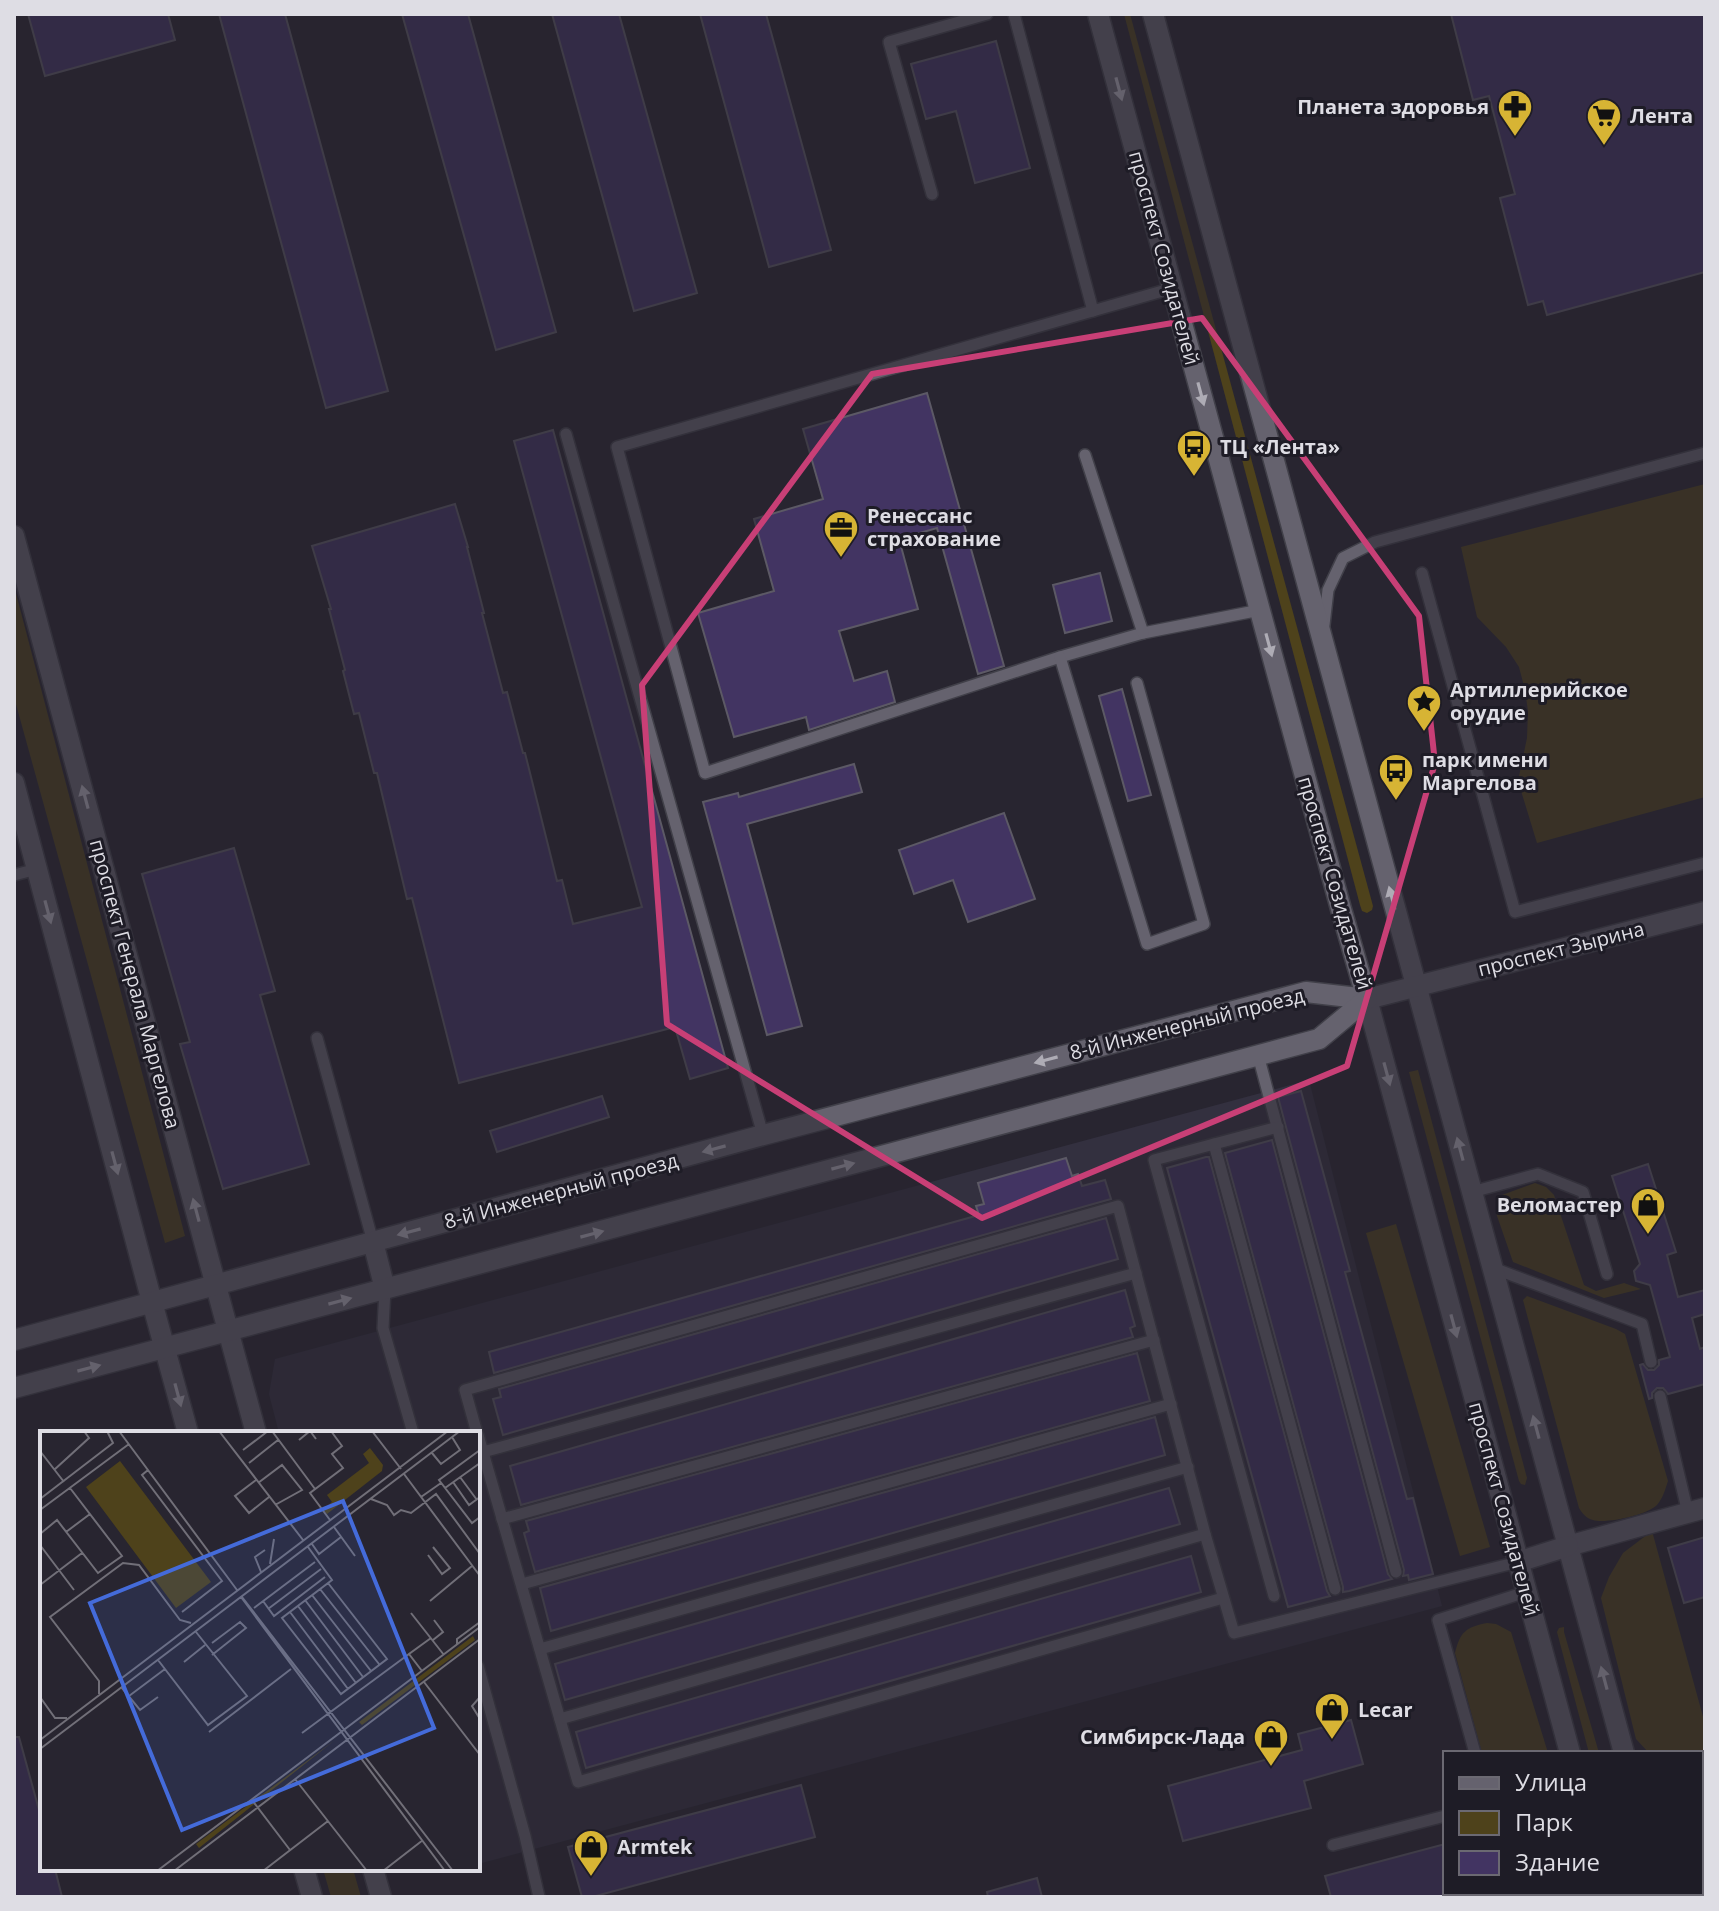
<svg xmlns="http://www.w3.org/2000/svg" width="1719" height="1911" font-family="'Open Sans',sans-serif">
  <style>
    .built { fill: #33303f }
    .green { fill: #4e421b }
    .building { fill: #423462; stroke: #5c5965; stroke-width: 2 }
    .lines { fill: none; stroke-linecap: round; stroke-linejoin: round }
    .lane-casing { stroke: #414049; stroke-width: 14 }
    .street-casing { stroke: #414049; stroke-width: 23 }
    .secondary-casing { stroke: #414049; stroke-width: 23 }
    .lane { stroke: #65626e; stroke-width: 11 }
    .street { stroke: #65626e; stroke-width: 20 }
    .secondary { stroke: #65626e; stroke-width: 20 }
    .oneway { fill: #aeacb5 }
    .marked { fill: none; stroke: #c83f76; stroke-width: 6; stroke-linejoin: round }
    .labels { text-anchor: middle; stroke-width: 6; stroke-linejoin: round; paint-order: stroke }
    .poi-label { font-size: 20px; font-weight: bold; fill: #dedde4; stroke: #1e1c26; text-anchor: start }
    .street-label { font-size: 20px; fill: #dedde4; stroke: #1e1c26 }
    .inset-road { fill: none; stroke: #716f78; stroke-width: 2 }
    .view { fill: #446bda; fill-opacity: 0.15; stroke: #446bda; stroke-width: 4 }
    .inset-edge { fill: none; stroke: #dedde4; stroke-width: 4 }
  </style>
  <rect width="100%" height="100%" fill="#282530"/>
  <polygon class="built" points="1309,1080 1442,1606 478,1864 478,1433 279,1433 269,1394 275,1359"/>
  <g class="green">
    <polygon points="1124,14 1130,14 1373,906 1372,910 1367,913 1362,911 1360,905"/>
    <polygon points="1705,484 1705,797 1537,843 1518,781 1527,738 1528,711 1525,690 1519,667 1506,647 1477,617 1461,547"/>
    <polygon points="14,586 185,1236 165,1243 14,697"/>
    <polygon points="1418,1070 1527,1478 1525,1485 1521,1484 1519,1481 1409,1072"/>
    <polygon points="1535,1183 1546,1187 1554,1195 1584,1285 1596,1291 1624,1283 1641,1289 1604,1298 1513,1262 1496,1213 1496,1204 1502,1195"/>
    <polygon points="1396,1224 1490,1547 1460,1556 1366,1233"/>
    <path d="M 1527,1296 L 1616,1329 L 1625,1334 L 1668,1481 C 1665,1490 1663,1498 1657,1505 C 1647,1515 1606,1524 1593,1520 C 1586,1518 1583,1514 1579,1508 L 1523,1300 Z"/>
    <polygon points="1652,1531 1705,1724 1705,1751 1701,1753 1649,1753 1636,1739 1601,1598 1609,1577 1623,1553"/>
    <path d="M 1487,1623 L 1496,1624 L 1511,1632 L 1548,1753 L 1482,1753 L 1455,1653 C 1460,1632 1466,1627 1487,1623 Z"/>
    <polygon points="1564,1627 1564,1632 1599,1753 1589,1753 1557,1632 1559,1628"/>
    <polygon points="323,1869 353,1869 361,1897 331,1897"/>
  </g>
  <g class="building">
    <polygon points="28,14 168,14 175,40 45,76"/>
    <polygon points="219,14 285,14 388,391 326,408"/>
    <polygon points="402,14 468,14 556,332 496,350"/>
    <polygon points="552,14 619,14 697,293 634,311"/>
    <polygon points="700,14 766,14 831,250 769,267"/>
    <polygon points="1451,14 1705,14 1705,272 1547,315 1543,301 1528,305 1500,198 1515,194 1489,96 1473,100"/>
    <polygon points="996,41 1030,168 975,183 956,111 926,119 911,64"/>
    <polygon points="927,393 1004,666 978,674 937,528 899,539 918,609 839,631 854,681 887,671 895,702 809,730 806,717 734,737 698,613 774,591 754,519 823,499 803,429"/>
    <polygon points="553,430 728,1068 690,1079 675,1027 459,1083 412,898 407,899 377,773 374,773 359,713 354,714 343,671 345,670 329,609 331,609 312,546 455,504 468,547 467,547 484,613 482,613 503,693 507,692 523,753 525,753 557,881 562,880 573,924 642,907 514,441"/>
    <polygon points="1100,573 1112,621 1065,633 1053,585"/>
    <polygon points="1122,689 1151,795 1128,801 1099,696"/>
    <polygon points="854,764 862,792 747,824 802,1026 767,1035 703,802 738,793 739,797"/>
    <polygon points="1004,813 1035,899 968,922 953,880 914,894 899,850"/>
    <polygon points="234,848 275,991 260,995 309,1164 223,1189 180,1044 190,1042 142,874"/>
    <polygon points="1301,1091 1350,1271 1345,1272 1407,1499 1413,1498 1433,1574 1409,1580 1408,1575 1403,1576 1404,1570 1278,1097"/>
    <polygon points="602,1096 609,1117 497,1152 490,1131"/>
    <polygon points="1272,1140 1388,1574 1392,1579 1349,1591 1343,1592 1343,1587 1225,1153"/>
    <polygon points="1206,1157 1209,1157 1327,1591 1330,1596 1288,1607 1167,1168"/>
    <polygon points="1066,1158 1072,1176 1078,1174 1082,1186 1105,1180 1111,1199 494,1373 489,1352 979,1215 976,1206 984,1204 978,1183"/>
    <polygon points="1648,1164 1676,1252 1667,1255 1678,1297 1705,1290 1705,1314 1692,1318 1700,1349 1705,1347 1705,1384 1668,1394 1663,1388 1657,1388 1652,1393 1652,1398 1649,1399 1640,1365 1643,1364 1648,1370 1654,1370 1659,1365 1659,1360 1670,1357 1650,1285 1636,1281 1634,1271 1640,1264 1612,1176"/>
    <polygon points="1106,1218 1118,1259 503,1435 493,1399 501,1397 499,1389"/>
    <polygon points="1125,1290 1135,1326 1130,1328 1133,1337 521,1505 510,1466"/>
    <polygon points="1137,1353 1150,1401 535,1572 524,1533 529,1531 526,1521"/>
    <polygon points="1155,1417 1165,1455 551,1631 540,1588"/>
    <polygon points="1169,1488 1180,1524 565,1700 555,1664"/>
    <polygon points="1705,1537 1705,1597 1684,1603 1668,1548"/>
    <polygon points="1191,1556 1201,1592 586,1768 576,1732"/>
    <polygon points="1351,1720 1363,1764 1304,1781 1311,1808 1183,1841 1168,1786 1302,1750 1298,1734"/>
    <polygon points="14,1737 19,1737 42,1821 42,1869 55,1869 62,1897 14,1897"/>
    <polygon points="801,1785 815,1837 592,1897 582,1897 568,1847"/>
    <polygon points="1445,1844 1445,1897 1331,1897 1325,1876"/>
    <polygon points="1037,1878 1042,1897 988,1897 987,1892"/>
  </g>
  <g class="lines">
    <defs>
      <g id="lane">
        <polyline points="1014,14 1093,311"/>
        <polyline points="932,194 889,42 987,14"/>
        <polyline points="1173,288 617,447 705,773 1060,657 1143,633 1260,610"/>
        <polyline points="566,434 763,1135"/>
        <polyline points="1085,455 1143,633"/>
        <polyline points="1422,573 1515,912 1705,863"/>
        <polyline points="1324,625 1328,590 1343,558 1375,542 1705,453"/>
        <polyline points="1060,657 1147,944 1204,924 1137,683"/>
        <polyline points="14,875 37,869"/>
        <polyline points="317,1038 373,1242"/>
        <polyline points="1258,1055 1396,1572"/>
        <polyline points="1214,1144 1335,1589"/>
        <polyline points="1472,1192 1538,1174 1583,1192 1607,1274"/>
        <polyline points="1493,1268 1642,1324 1651,1362"/>
        <polyline points="385,1289 383,1328 413,1433"/>
        <polyline points="1660,1396 1688,1513"/>
        <polyline points="477,1433 465,1390 1118,1206 1205,1534 1234,1633 1518,1562"/>
        <polyline points="478,1435 578,1782 1223,1598"/>
        <polyline points="483,1452 1136,1273"/>
        <polyline points="502,1519 1154,1340"/>
        <polyline points="522,1584 1171,1404"/>
        <polyline points="1274,1596 1154,1160 1278,1127"/>
        <polyline points="540,1649 1188,1467"/>
        <polyline points="478,1666 525,1836 539,1897"/>
        <polyline points="560,1719 1205,1534"/>
        <polyline points="1475,1753 1438,1620 1526,1592"/>
        <polyline points="1701,1761 1705,1760"/>
        <polyline points="1333,1845 1445,1816"/>
      </g>
      <g id="street">
        <polyline points="14,536 216,1286"/>
        <polyline points="14,783 152,1302"/>
        <polyline points="1568,1546 1705,1508"/>
      </g>
      <g id="secondary">
        <polyline points="1098,14 1341,909 1367,999 1570,1753"/>
        <polyline points="1153,14 1624,1753"/>
        <polyline points="373,1242 385,1289"/>
        <polyline points="216,1286 256,1433"/>
        <polyline points="152,1302 188,1433"/>
        <polyline points="14,1340 763,1135 1306,992 1367,999 1705,912"/>
        <polyline points="14,1388 1319,1039 1367,999"/>
        <polyline points="1518,1562 1568,1546"/>
        <polyline points="304,1869 312,1897"/>
        <polyline points="373,1869 381,1897"/>
        <polyline points="1608,1893 1609,1897"/>
        <polyline points="1662,1893 1664,1897"/>
      </g>
    </defs>
    <use href="#lane" class="lane-casing"/>
    <use href="#street" class="street-casing"/>
    <use href="#secondary" class="secondary-casing"/>
    <use href="#lane" class="lane"/>
    <use href="#street" class="street"/>
    <use href="#secondary" class="secondary"/>
  </g>
  <defs><path id="oneway-solid" d="M-6-.8H1V-3.2L6.5 0L1 3.2V.8H-6Z" transform="scale(2)"/></defs>
  <g class="oneway">
    <use href="#oneway-solid" transform="translate(1119 89) rotate(75)"/>
    <use href="#oneway-solid" transform="translate(1201 394) rotate(75)"/>
    <use href="#oneway-solid" transform="translate(1269 645) rotate(75)"/>
    <use href="#oneway-solid" transform="translate(85 797) rotate(-105)"/>
    <use href="#oneway-solid" transform="translate(1392 898) rotate(-105)"/>
    <use href="#oneway-solid" transform="translate(48 912) rotate(75)"/>
    <use href="#oneway-solid" transform="translate(1046 1060) rotate(165)"/>
    <use href="#oneway-solid" transform="translate(1387 1074) rotate(75)"/>
    <use href="#oneway-solid" transform="translate(714 1149) rotate(165)"/>
    <use href="#oneway-solid" transform="translate(1460 1149) rotate(-105)"/>
    <use href="#oneway-solid" transform="translate(115 1163) rotate(75)"/>
    <use href="#oneway-solid" transform="translate(843 1166) rotate(-15)"/>
    <use href="#oneway-solid" transform="translate(196 1210) rotate(-105)"/>
    <use href="#oneway-solid" transform="translate(409 1232) rotate(165)"/>
    <use href="#oneway-solid" transform="translate(592 1234) rotate(-15)"/>
    <use href="#oneway-solid" transform="translate(340 1301) rotate(-15)"/>
    <use href="#oneway-solid" transform="translate(1454 1326) rotate(75)"/>
    <use href="#oneway-solid" transform="translate(89 1368) rotate(-15)"/>
    <use href="#oneway-solid" transform="translate(178 1395) rotate(75)"/>
    <use href="#oneway-solid" transform="translate(1536 1427) rotate(-105)"/>
    <use href="#oneway-solid" transform="translate(1604 1678) rotate(-105)"/>
  </g>
  <path d="M0 0H1719V1911H0ZM 1202,318 L 1419,616 L 1435,763 L 1347,1066 L 982,1218 L 667,1024 L 642,685 L 872,374 Z" fill="#282530" fill-opacity=".55" fill-rule="evenodd"/>
  <path class="marked" d="M 1202,318 L 1419,616 L 1435,763 L 1347,1066 L 982,1218 L 667,1024 L 642,685 L 872,374 Z"/>
  <defs>
    <symbol id="pharmacy-pin" viewBox="-11 -11 22 30"><path d="M0 17L-7.5 6A9.5 9.5 0 1 1 7.5 6Z" fill="#d7b434" stroke="#1e1c26"/><path d="M-2-6h4v4h4v4h-4v4h-4v-4h-4v-4h4Z" fill="#111"/></symbol>
    <symbol id="supermarket-pin" viewBox="-11 -11 22 30"><path d="M0 17L-7.5 6A9.5 9.5 0 1 1 7.5 6Z" fill="#d7b434" stroke="#1e1c26"/><path d="M-6-5.5h2.5l.6 2H6L4.5 2H-2.5L-4.4-4H-6ZM-1.5 3.2a1.3 1.3 0 1 0 .1 0ZM3 3.2a1.3 1.3 0 1 0 .1 0Z" fill="#111"/></symbol>
    <symbol id="bus-pin" viewBox="-11 -11 22 30"><path d="M0 17L-7.5 6A9.5 9.5 0 1 1 7.5 6Z" fill="#d7b434" stroke="#1e1c26"/><path d="M-5-6H5V4H4V6H2V4H-2V6H-4V4H-5ZM-3.5-4V0h7V-4ZM-3.5 1.2v1.5H-2V1.2ZM2 1.2v1.5H3.5V1.2Z" fill="#111"/></symbol>
    <symbol id="office-pin" viewBox="-11 -11 22 30"><path d="M0 17L-7.5 6A9.5 9.5 0 1 1 7.5 6Z" fill="#d7b434" stroke="#1e1c26"/><path d="M-6-3h4V-5.5h4V-3h4V5H-6ZM-1-4.5V-3h2v-1.5ZM-6 0V1H6V0Z" fill="#111"/></symbol>
    <symbol id="sight-pin" viewBox="-11 -11 22 30"><path d="M0 17L-7.5 6A9.5 9.5 0 1 1 7.5 6Z" fill="#d7b434" stroke="#1e1c26"/><path d="M0-6L1.8-2.2L6-1.7L2.9 1.2L3.7 5.4L0 3.3L-3.7 5.4L-2.9 1.2L-6-1.7L-1.8-2.2Z" fill="#111"/></symbol>
    <symbol id="shop-pin" viewBox="-11 -11 22 30"><path d="M0 17L-7.5 6A9.5 9.5 0 1 1 7.5 6Z" fill="#d7b434" stroke="#1e1c26"/><path d="M-5-2.5h2.3a2.7 3.5 0 0 1 5.4 0H5L5.5 6h-11ZM-1.5-2.5h3a1.5 2.3 0 0 0-3 0Z" fill="#111"/></symbol>
  </defs>
  <g fill-rule="evenodd">
    <use href="#pharmacy-pin" x="1495" y="87" width="40" height="54"/>
    <use href="#supermarket-pin" x="1584" y="96" width="40" height="54"/>
    <use href="#bus-pin" x="1174" y="427" width="40" height="54"/>
    <use href="#office-pin" x="821" y="508" width="40" height="54"/>
    <use href="#sight-pin" x="1404" y="682" width="40" height="54"/>
    <use href="#bus-pin" x="1376" y="751" width="40" height="54"/>
    <use href="#shop-pin" x="1628" y="1185" width="40" height="54"/>
    <use href="#shop-pin" x="1312" y="1690" width="40" height="54"/>
    <use href="#shop-pin" x="1251" y="1717" width="40" height="54"/>
    <use href="#shop-pin" x="571" y="1827" width="40" height="54"/>
  </g>
  <g class="labels">
    <g class="poi-label">
      <text x="1489" y="114" text-anchor="end">Планета здоровья</text>
      <text x="1630" y="123">Лента</text>
      <text x="1220" y="454">ТЦ «Лента»</text>
      <text x="867" y="523">Ренессанс<tspan x="867" dy="23">страхование</tspan></text>
      <text x="1450" y="697">Артиллерийское<tspan x="1450" dy="23">орудие</tspan></text>
      <text x="1422" y="767">парк имени<tspan x="1422" dy="23">Маргелова</tspan></text>
      <text x="1622" y="1212" text-anchor="end">Веломастер</text>
      <text x="1358" y="1717">Lecar</text>
      <text x="1245" y="1744" text-anchor="end">Симбирск-Лада</text>
      <text x="617" y="1854">Armtek</text>
    </g>
    <g class="street-label">
      <text transform="translate(1164 258) rotate(75)" y="7">проспект Созидателей</text>
      <text transform="translate(1335 883) rotate(74)" y="7">проспект Созидателей</text>
      <text transform="translate(1561 949) rotate(-14)" y="7">проспект Зырина</text>
      <text transform="translate(135 984) rotate(75)" y="7">проспект Генерала Маргелова</text>
      <text transform="translate(1187 1024) rotate(-14)" y="7">8-й Инженерный проезд</text>
      <text transform="translate(561 1191) rotate(-15)" y="7">8-й Инженерный проезд</text>
      <text transform="translate(1504 1509) rotate(75)" y="7">проспект Созидателей</text>
    </g>
  </g>
  <g transform="translate(40 1431)">
    <rect width="440" height="440" fill="#282530"/>
    <path d="M 330,17 L 343,34 L 342,40 L 287,83 L 283,78 L 292,71 L 287,64 L 329,32 L 323,23 ZM 80,30 L 171,151 L 136,177 L 46,56 ZM 433,205 L 435,209 L 322,294 L 319,291 ZM 295,309 L 159,417 L 156,413 Z" fill="#4e421b"/>
    <path class="inset-road" d="M 79,0 L 197,159M 179,0 L 263,109M 232,0 L 275,58M 332,0 L 361,38M 259,9 L 270,0 L 276,8M 203,19 L 228,0M 440,19 L 399,49 L 432,92 L 440,86M 0,20 L 24,51M 392,22 L 401,33 L 420,19 L 412,6M 209,32 L 238,9M 14,39 L 49,7 L 44,0M 108,39 L 102,44 L 182,150 L 142,181M 364,43 L 440,145M 420,46 L 437,69M 216,49 L 195,65 L 209,82 L 229,66M 413,51 L 429,74 L 440,66M 218,52 L 242,34 L 262,59 L 235,74M 405,57 L 440,32M 381,66 L 401,52M 0,68 L 73,12 L 67,0M 331,68 L 347,74 L 354,84 L 361,79 L 371,82 L 396,63 L 440,123M 0,79 L 89,13M 290,89 L 270,62 L 303,37 L 292,23 L 302,15 L 291,0M 294,96 L 315,125M 26,101 L 50,83M 0,103 L 17,89 L 58,142 L 82,125 L 30,57M 272,113 L 279,123 L 301,106M 0,114 L 34,159M 268,116 L 292,149 L 242,187 L 301,263 L 347,228 L 288,152M 388,124 L 402,143 L 410,137 L 393,116M 230,133 L 234,108M 221,141 L 215,126 L 225,119M 0,154 L 42,122M 280,158 L 339,233M 272,164 L 331,240M 201,166 L 405,440M 202,166 L 413,440M 265,169 L 323,246M 223,170 L 234,185 L 285,146M 390,170 L 432,135M 258,175 L 316,252M 214,177 L 275,131M 228,178 L 281,138M 250,181 L 308,258M 371,182 L 404,224M 393,209 L 403,201 L 394,189M 172,212 L 200,191 L 206,197 L 172,224M 417,214 L 417,208 L 440,191M 118,229 L 168,294 L 207,265 L 156,201M 144,231 L 165,214M 382,240 L 369,223 L 391,207M 384,251 L 440,324M 82,257 L 100,279 L 118,266M 59,263 L 59,250 L 10,186 L 83,132 L 99,134 L 140,189 L 151,192M 89,265 L 125,238M 0,266 L 15,287 L 27,287M 440,266 L 432,275 L 440,288M 169,301 L 251,238M 262,302 L 369,223M 0,309 L 408,0M 0,318 L 420,0M 255,348 L 327,440M 212,369 L 250,419M 117,440 L 440,196M 134,440 L 440,208M 223,440 L 288,390M 343,440 L 383,409"/>
    <path class="view" d="M 303,70 L 394,297 L 142,399 L 50,172 Z"/>
    <rect width="440" height="440" class="inset-edge"/>
  </g>
  <rect width="1719" height="1911" fill="none" stroke="#dedde4" stroke-width="32"/>
  <rect x="1443" y="1751" width="260" height="144" fill="#1e1c26" stroke="#6b6972" stroke-width="2"/>
  <rect x="1459" y="1777" width="40" height="12" fill="#65626e" stroke="#6b6972" stroke-width="2"/>
  <text x="1515" y="1791" font-size="24" fill="#dedde4">Улица</text>
  <rect x="1459" y="1811" width="40" height="24" fill="#4e421b" stroke="#6b6972" stroke-width="2"/>
  <text x="1515" y="1831" font-size="24" fill="#dedde4">Парк</text>
  <rect x="1459" y="1851" width="40" height="24" fill="#423462" stroke="#6b6972" stroke-width="2"/>
  <text x="1515" y="1871" font-size="24" fill="#dedde4">Здание</text>
</svg>
